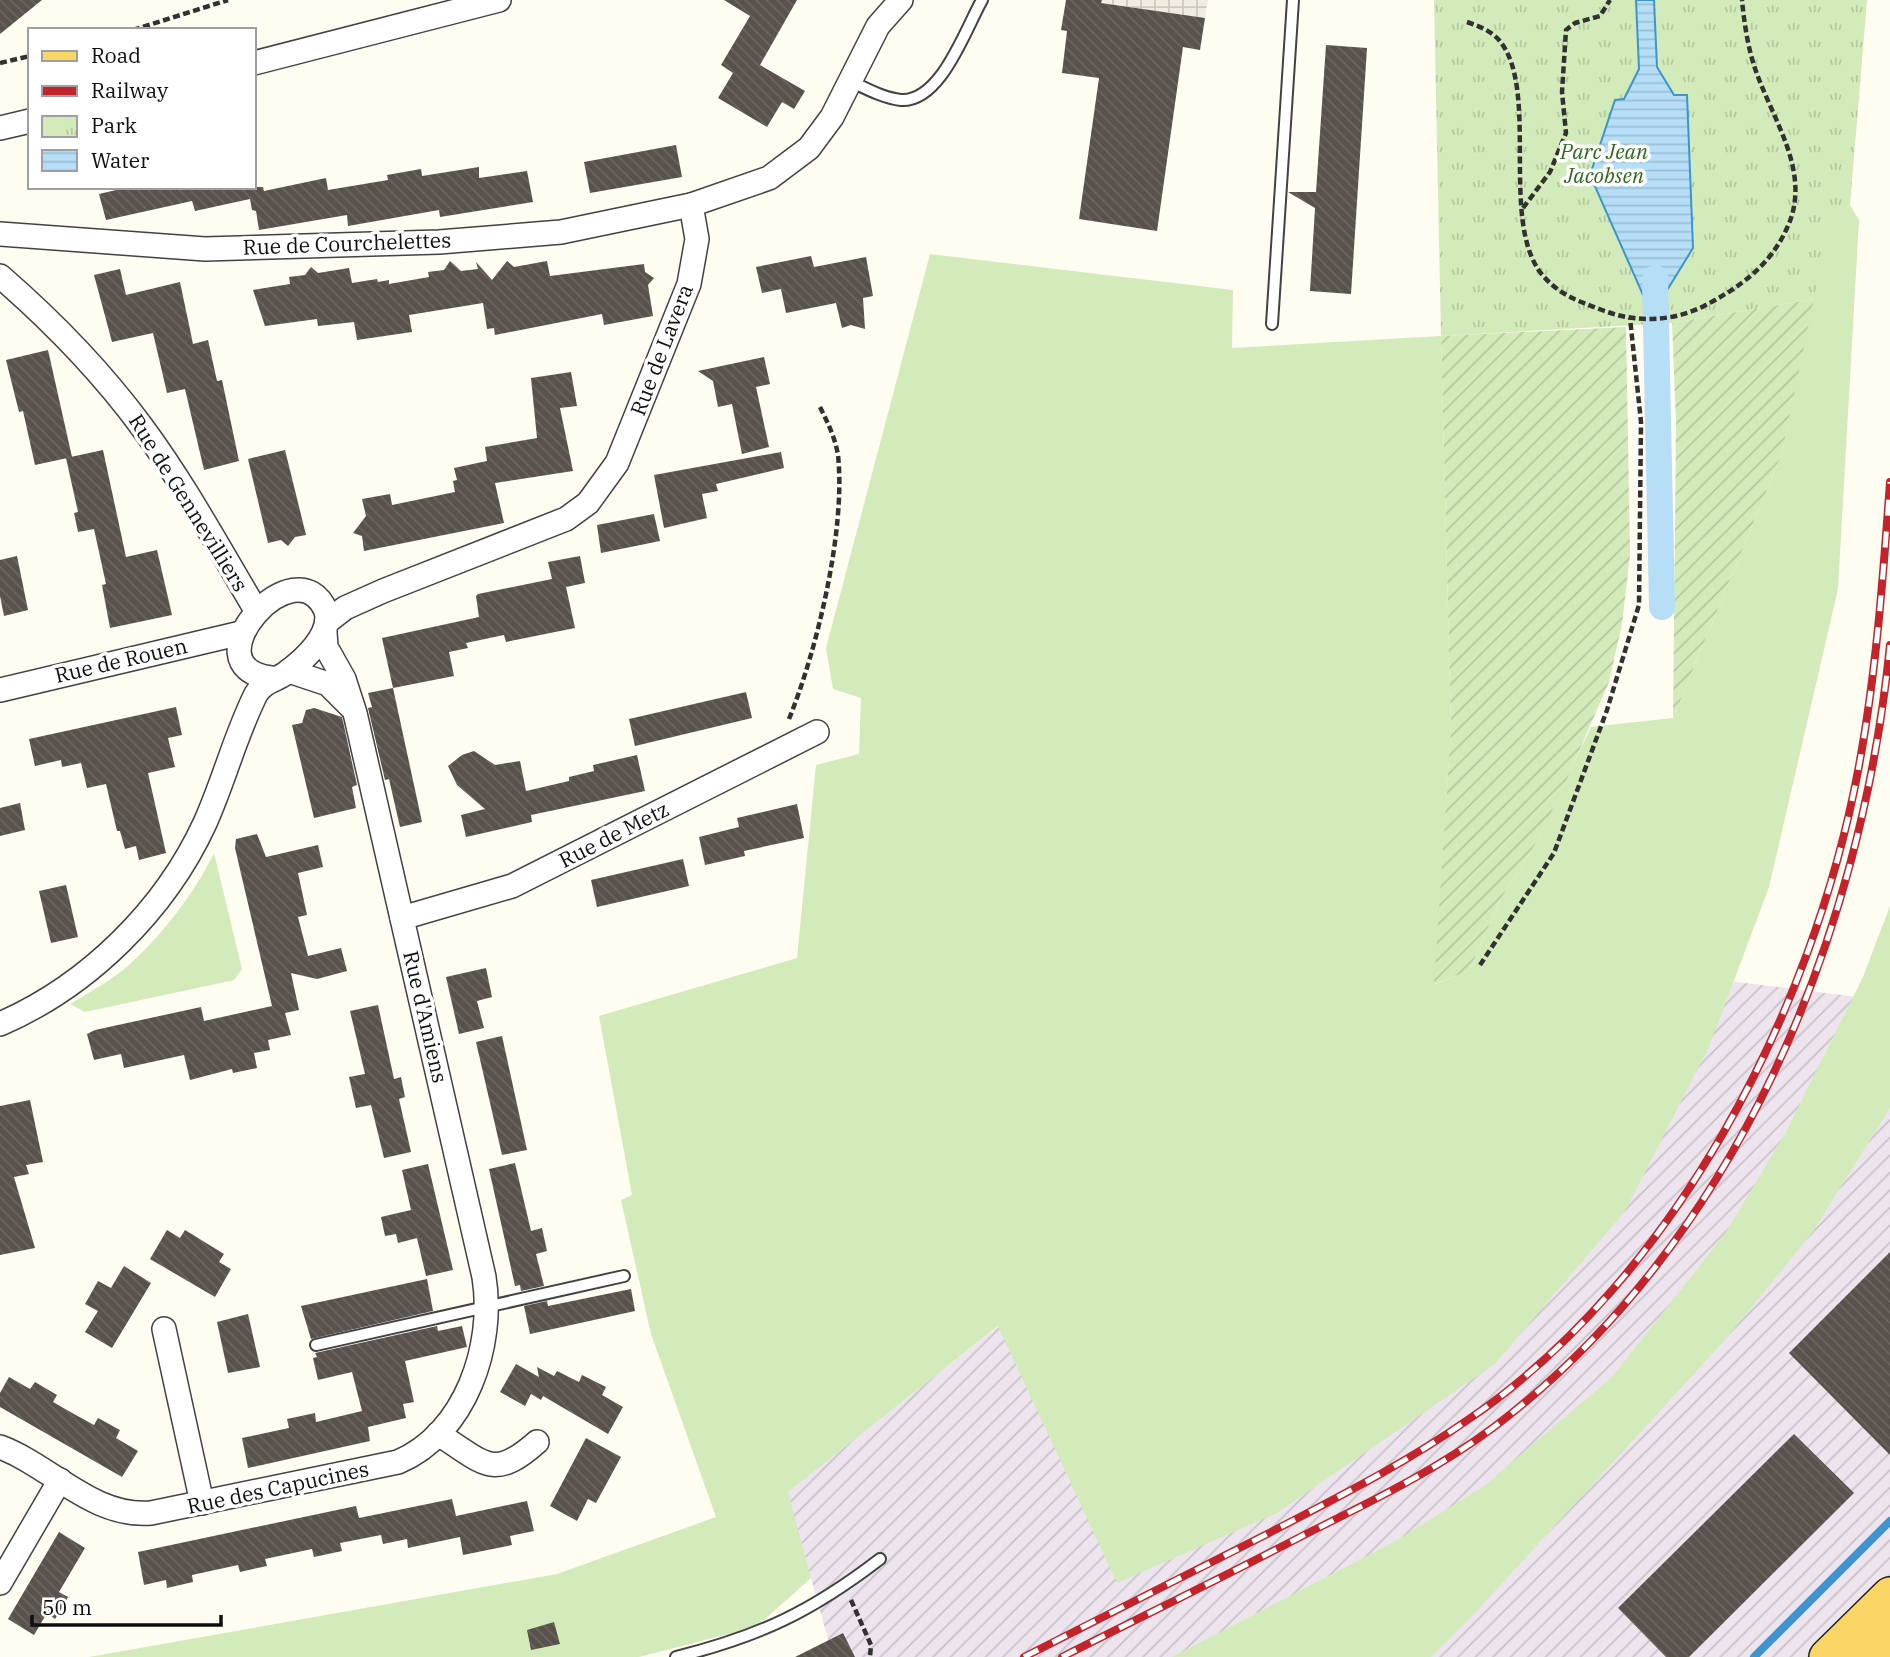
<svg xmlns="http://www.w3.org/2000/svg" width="1890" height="1657" font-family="'IBM Plex Serif',serif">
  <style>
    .industrial { fill: url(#industrial-furrows) }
    .grass { fill: #d3ebba }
    .park { fill: url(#park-tufts) }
    .garden { fill: url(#garden-furrows) }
    .plaza { fill: url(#plaza-grid) }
    .water { fill: url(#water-rules); stroke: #3c95cf; stroke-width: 2 }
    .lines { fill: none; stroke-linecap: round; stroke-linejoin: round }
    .stream { stroke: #3c95cf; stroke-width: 8 }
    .canal { stroke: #b6dff7; stroke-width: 26 }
    .building { fill: url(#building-back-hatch) }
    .service-casing { stroke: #424242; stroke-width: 14 }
    .minor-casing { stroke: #424242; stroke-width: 26 }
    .primary-casing { stroke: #202020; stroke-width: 38 }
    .path { stroke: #313131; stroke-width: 4.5; stroke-dasharray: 7 3.5; stroke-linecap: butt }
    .service { stroke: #fff; stroke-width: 10 }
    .minor { stroke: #fff; stroke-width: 23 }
    .primary { stroke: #fad667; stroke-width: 35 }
    .rail-casing { stroke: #c3242c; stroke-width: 8 }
    .rail { stroke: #fff; stroke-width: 5; stroke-dasharray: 16; stroke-linecap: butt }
    .labels { text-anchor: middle; stroke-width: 7; stroke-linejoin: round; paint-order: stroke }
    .park-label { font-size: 21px; font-style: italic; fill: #2d691e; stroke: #fff }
    .street-label { font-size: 21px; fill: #0f0f0f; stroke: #fff }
  </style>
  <defs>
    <pattern id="industrial-furrows" width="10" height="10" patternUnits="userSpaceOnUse" patternTransform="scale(1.75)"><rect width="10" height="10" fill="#ede4ee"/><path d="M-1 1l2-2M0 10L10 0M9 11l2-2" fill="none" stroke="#cac2cb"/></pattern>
    <pattern id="park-tufts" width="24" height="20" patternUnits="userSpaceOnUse" patternTransform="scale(1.75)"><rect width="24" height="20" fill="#d3ebba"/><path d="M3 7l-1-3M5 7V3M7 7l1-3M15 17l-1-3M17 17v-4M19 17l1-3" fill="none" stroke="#b4c89f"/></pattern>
    <pattern id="garden-furrows" width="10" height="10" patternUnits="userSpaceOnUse" patternTransform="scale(1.75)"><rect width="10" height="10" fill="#d3ebba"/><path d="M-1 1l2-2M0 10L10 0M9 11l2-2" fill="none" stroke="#b4c89f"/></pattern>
    <pattern id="plaza-grid" width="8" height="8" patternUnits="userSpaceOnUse" patternTransform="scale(1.75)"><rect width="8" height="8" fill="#f0ece0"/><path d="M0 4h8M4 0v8" fill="none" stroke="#cdc9bf"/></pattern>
    <pattern id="water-rules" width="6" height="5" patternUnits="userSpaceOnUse" patternTransform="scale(1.75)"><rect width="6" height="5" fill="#b6dff7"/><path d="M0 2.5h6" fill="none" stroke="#9bbed3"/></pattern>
    <pattern id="building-back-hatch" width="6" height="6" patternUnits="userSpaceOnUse" patternTransform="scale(1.75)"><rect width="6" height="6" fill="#58514c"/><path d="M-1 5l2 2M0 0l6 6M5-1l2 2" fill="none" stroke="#6b6561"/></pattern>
  </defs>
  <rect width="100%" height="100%" fill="#fffcf2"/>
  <polygon class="industrial" points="1681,975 1890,1001 1890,1657 833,1657 787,1492 1434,984"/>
  <g class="grass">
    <polygon points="1850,205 1859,220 1838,589 1769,887 1709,1047 1625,1211 1495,1364 1275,1514 1117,1583 998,1326 788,1492 811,1578 756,1627 639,1657 89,1657 557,1574 716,1517 651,1334 621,1200 632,1195 599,1016 797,958 816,765 859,754 861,698 833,689 826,648 930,254 1233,290 1232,348 1441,336 1451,729 1435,984 1469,971 1500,900 1536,843 1591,727 1673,718 1782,453 1826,230"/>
    <path d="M 214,853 L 242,969 L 234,980 L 85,1012 L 70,1004 C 90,992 112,980 129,965 C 163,934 194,894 214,853 Z"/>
    <polygon points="1890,906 1890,1108 1812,1233 1724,1341 1473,1615 1431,1657 1172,1657 1392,1543 1483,1487 1612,1377 1724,1235 1786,1132 1863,977"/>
  </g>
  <polygon class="park" points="1434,0 1867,0 1850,205 1826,231 1814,299 1672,323 1441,336"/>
  <g class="garden">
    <polygon points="1814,299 1782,453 1673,718 1676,423 1672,323"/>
    <polygon points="1626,327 1630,555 1622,624 1609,682 1564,786 1536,843 1500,900 1469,971 1434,984 1451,729 1441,336"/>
  </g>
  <polygon class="plaza" points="1102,0 1208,0 1205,18 1101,3"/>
  <polygon class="water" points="1636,0 1654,0 1657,67 1674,95 1687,95 1693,248 1658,305 1659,313 1651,313 1590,175 1615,100 1624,99 1639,69"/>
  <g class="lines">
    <polyline class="stream" points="1754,1657 1890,1521"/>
    <polyline class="canal" points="1655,278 1662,607"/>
  </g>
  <g class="building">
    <polygon points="0,0 42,0 0,34"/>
    <polygon points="724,0 797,0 760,65 805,91 794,109 782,102 767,127 718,98 733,73 721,65 750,16"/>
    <polygon points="1066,0 1102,0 1101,3 1205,18 1200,50 1183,47 1157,231 1079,219 1099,78 1062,73 1067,31 1061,30"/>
    <polygon points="1326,45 1367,48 1351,294 1310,291 1315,208 1288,192 1316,192"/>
    <polygon points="676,145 682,177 590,193 584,162"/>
    <polygon points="479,167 479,178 527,171 533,202 440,217 439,210 348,226 347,215 259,230 256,211 252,210 250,199 195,211 192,201 106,220 99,194 129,187 263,187 264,191 326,178 328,190 388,180 387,175 421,169 422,176"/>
    <polygon points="811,256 814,267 866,257 873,296 863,298 865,329 851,325 842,328 836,303 786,313 781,289 762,293 756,267"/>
    <polygon points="450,261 461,271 478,269 476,262 492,280 507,261 514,267 547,261 550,276 644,264 645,272 654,278 648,285 653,316 604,325 602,314 495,335 494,328 487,329 483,303 409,315 412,332 357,340 354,322 318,326 317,319 265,326 253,290 290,284 289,277 305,275 311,267 318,273 349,268 352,283 377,279 378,282 389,280 389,284 429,277 428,272 444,270"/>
    <polygon points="120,269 126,295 180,282 193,344 208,340 217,381 222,380 239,461 204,470 185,389 167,393 153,333 112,342 94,275"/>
    <polygon points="48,350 72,457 35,465 23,411 19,412 6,360"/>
    <polygon points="764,357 770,384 756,387 769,447 742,454 732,404 718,407 713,381 698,371"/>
    <polygon points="571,372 577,406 560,408 573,471 495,483 504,523 364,551 362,536 353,533 366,516 362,499 390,494 392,505 455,492 453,481 457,480 454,468 487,461 485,447 537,438 531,378"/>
    <polygon points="103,450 126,557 157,550 172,615 110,628 102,585 106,584 94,529 78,532 74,513 78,512 66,458"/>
    <polygon points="285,450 306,535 295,537 288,546 281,540 268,543 248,459"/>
    <polygon points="781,452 784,468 716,484 718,491 702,494 707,518 664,528 654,475"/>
    <polygon points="654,514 660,541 601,553 597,525"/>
    <polygon points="17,556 28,610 4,616 0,596 0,560"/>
    <polygon points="580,556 585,583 566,587 575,628 506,642 504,635 466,643 468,648 449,652 454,676 393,688 382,638 479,617 476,596 478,594 552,579 548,562"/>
    <polygon points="393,688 422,822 400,827 389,779 385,780 368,708 372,707 368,693"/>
    <polygon points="746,692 752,718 635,746 629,719"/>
    <polygon points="176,707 182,735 168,738 175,767 148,773 166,853 139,860 136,846 125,849 120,831 117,831 106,784 87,788 81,763 62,767 61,760 35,766 29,739"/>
    <polygon points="314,708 342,717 357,785 352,787 356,808 314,818 292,725 302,723 306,710"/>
    <polygon points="474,751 495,765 520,761 526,791 569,781 569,777 594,771 593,765 637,755 645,791 531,815 532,822 466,837 461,815 485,809 457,785 448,766 462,755"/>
    <polygon points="20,803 25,830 0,836 0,808"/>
    <polygon points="797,804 804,838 744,851 745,856 705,865 699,837 739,827 737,818"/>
    <polygon points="257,834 266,857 318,845 323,867 298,873 307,915 298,917 308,956 341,948 347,971 317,979 291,973 299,1010 285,1013 291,1035 268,1040 270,1050 254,1053 257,1068 233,1073 232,1069 190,1080 184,1055 124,1068 121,1054 94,1060 87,1034 95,1030 201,1007 204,1021 272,1006 235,848 236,839"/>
    <polygon points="683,859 689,886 597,907 591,880"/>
    <polygon points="66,885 78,937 51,943 39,891"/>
    <polygon points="486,968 492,997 477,1001 484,1028 459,1034 446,977"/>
    <polygon points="378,1005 394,1079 401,1077 405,1097 399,1099 411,1152 384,1158 371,1105 356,1108 349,1077 365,1074 350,1011"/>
    <polygon points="502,1036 527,1150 502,1155 476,1042"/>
    <polygon points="30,1100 43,1162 26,1165 29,1174 14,1177 35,1248 0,1255 0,1106"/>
    <polygon points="515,1163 531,1231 542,1228 547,1251 536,1254 544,1286 521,1291 520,1285 515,1286 489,1169"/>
    <polygon points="428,1164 453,1270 426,1276 417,1238 398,1243 396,1234 385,1236 381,1217 411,1210 402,1170"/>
    <polygon points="167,1230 180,1238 185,1230 224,1254 219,1262 231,1269 215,1297 150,1259"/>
    <polygon points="1890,1252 1890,1455 1789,1353"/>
    <polygon points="124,1266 151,1283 112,1348 85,1332 98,1311 85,1304 98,1281 111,1288"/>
    <polygon points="427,1279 433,1311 311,1339 301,1306"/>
    <polygon points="631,1289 635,1311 530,1334 524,1306 547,1301 548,1306"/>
    <polygon points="248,1314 260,1367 228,1373 217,1322"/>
    <polygon points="437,1326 438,1331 462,1326 467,1347 405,1361 414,1402 403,1404 406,1418 368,1427 370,1441 248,1468 242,1438 289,1428 287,1419 315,1413 316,1422 362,1411 352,1372 318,1380 313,1358 317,1357 315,1353"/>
    <polygon points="516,1364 539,1377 537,1367 554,1376 557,1371 579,1382 582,1375 606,1387 602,1395 623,1407 608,1434 543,1396 541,1400 531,1394 525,1406 500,1392"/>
    <polygon points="9,1377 30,1389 35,1382 57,1395 53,1402 74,1414 94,1425 98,1418 120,1430 116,1438 138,1451 122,1477 0,1407 0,1393"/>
    <polygon points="1794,1434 1854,1493 1689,1657 1666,1657 1618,1608"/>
    <polygon points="586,1438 621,1457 596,1503 588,1499 577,1521 550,1506"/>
    <polygon points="452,1499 456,1516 527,1501 534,1531 510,1536 512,1545 463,1555 460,1537 408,1548 407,1539 383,1544 381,1535 340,1543 342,1551 314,1557 312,1549 265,1559 267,1566 253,1569 240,1572 238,1565 192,1575 193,1582 167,1588 166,1580 144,1585 138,1552 356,1506 359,1518"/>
    <polygon points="59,1532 85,1548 59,1592 68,1597 62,1608 55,1619 47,1613 34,1635 8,1619"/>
    <polygon points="554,1622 560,1644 531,1650 527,1630"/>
    <polygon points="843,1633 855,1657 795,1657"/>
  </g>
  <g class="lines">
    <defs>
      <g id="service">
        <path d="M 850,81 C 865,88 883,98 901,100 C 941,102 965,30 982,0"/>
        <polyline points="1272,324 1293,0"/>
        <polyline points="316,1345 624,1276"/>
        <path d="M 676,1657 C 760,1636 811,1612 880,1559"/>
      </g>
      <g id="minor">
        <polyline points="254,63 499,0"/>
        <polyline points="0,128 30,121"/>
        <polyline points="0,234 205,249 439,242 561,232 691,205 769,178 809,148 832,117 878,26 901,0"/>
        <path d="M 0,276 C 53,322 100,370 142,427 C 185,485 220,550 257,612"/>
        <polyline points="327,622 345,608 383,591 566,519 588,503 617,463 689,284 697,239 691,205"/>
        <polyline points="289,671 328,684 351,707"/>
        <polyline points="0,690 241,633"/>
        <polyline points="402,918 512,886 817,732"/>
        <path d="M 0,1024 C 88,986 165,910 205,823 C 224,781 235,736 256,694 C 264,681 275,681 286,673 C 304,660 332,635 326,611 C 297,541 185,667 271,678"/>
        <polyline points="164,1329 202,1503"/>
        <path d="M 438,1434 C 484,1462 492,1482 537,1442"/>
        <path d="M 0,1447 C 51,1466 93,1518 151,1513 L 398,1462 C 466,1433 495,1345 484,1277 L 355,713 L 344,679 L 326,647 L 325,632"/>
        <polyline points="0,1583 60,1480"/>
      </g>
      <g id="primary">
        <polyline points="1827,1657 1890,1595"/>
        <polyline points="1867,1657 1890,1632"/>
      </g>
    </defs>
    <use href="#service" class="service-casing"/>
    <use href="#minor" class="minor-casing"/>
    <use href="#primary" class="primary-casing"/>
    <g class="path">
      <path d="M 1467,22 C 1479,26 1491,31 1499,40 C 1540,88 1500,217 1540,272 C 1556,293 1577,301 1602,310 C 1635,323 1672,322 1704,306 C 1740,287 1770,266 1787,228 C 1814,171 1769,116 1753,62 C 1747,42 1744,21 1742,0"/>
      <polyline points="133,30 228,0"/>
      <polyline points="0,63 30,56"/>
      <polyline points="1523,208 1550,172 1566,133 1562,92 1566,30 1575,23 1600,16 1610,0"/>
      <path d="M 789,719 C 817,650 846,530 838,455 C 835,437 827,421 819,405"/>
      <polyline points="1480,965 1554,853 1607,710 1639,605 1641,422 1630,318"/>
      <polyline points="851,1600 871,1645 870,1657"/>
    </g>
    <use href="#service" class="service"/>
    <use href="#minor" class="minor"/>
    <use href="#primary" class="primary"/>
    <defs>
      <g id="rail">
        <path d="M 1024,1657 C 1106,1615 1189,1574 1271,1532 C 1338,1497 1406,1463 1469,1419 C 1674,1280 1813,1010 1858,771 C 1876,676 1883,578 1890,482"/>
        <path d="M 1062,1657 C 1143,1616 1225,1576 1306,1534 C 1370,1502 1435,1471 1494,1427 C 1735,1245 1861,938 1890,645"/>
      </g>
    </defs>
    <use href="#rail" class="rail-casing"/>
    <use href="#rail" class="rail"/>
  </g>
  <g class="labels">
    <g class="park-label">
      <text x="1604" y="159">Parc Jean<tspan x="1604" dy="24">Jacobsen</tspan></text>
    </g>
    <g class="street-label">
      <text transform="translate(347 244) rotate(-2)" y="7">Rue de Courchelettes</text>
      <text transform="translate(662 350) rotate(-69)" y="7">Rue de Lavera</text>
      <text transform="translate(188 503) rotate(58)" y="7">Rue de Gennevilliers</text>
      <text transform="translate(121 661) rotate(-13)" y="7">Rue de Rouen</text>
      <text transform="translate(614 835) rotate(-27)" y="7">Rue de Metz</text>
      <text transform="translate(425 1017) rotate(77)" y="7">Rue d'Amiens</text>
      <text transform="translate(278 1488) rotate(-12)" y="7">Rue des Capucines</text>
    </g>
  </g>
  <rect x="28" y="28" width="228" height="161" fill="#ffffff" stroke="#9f9f9f" stroke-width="2"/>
  <rect x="42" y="51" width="35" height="10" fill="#fad667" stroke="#9f9f9f" stroke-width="2"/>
  <text x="91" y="63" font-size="21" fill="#0f0f0f">Road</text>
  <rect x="42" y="86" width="35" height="10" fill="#c3242c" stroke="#9f9f9f" stroke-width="2"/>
  <text x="91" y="98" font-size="21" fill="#0f0f0f">Railway</text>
  <rect x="42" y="116" width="35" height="21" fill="url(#park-tufts)" stroke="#9f9f9f" stroke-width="2"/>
  <text x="91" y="133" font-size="21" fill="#0f0f0f">Park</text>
  <rect x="42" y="150" width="35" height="21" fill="url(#water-rules)" stroke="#9f9f9f" stroke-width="2"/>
  <text x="91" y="168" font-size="21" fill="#0f0f0f">Water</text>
  <path d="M32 1615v10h189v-10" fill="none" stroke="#0f0f0f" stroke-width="3.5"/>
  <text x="42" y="1615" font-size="21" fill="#0f0f0f" stroke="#ffffff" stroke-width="5" paint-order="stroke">50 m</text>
</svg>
